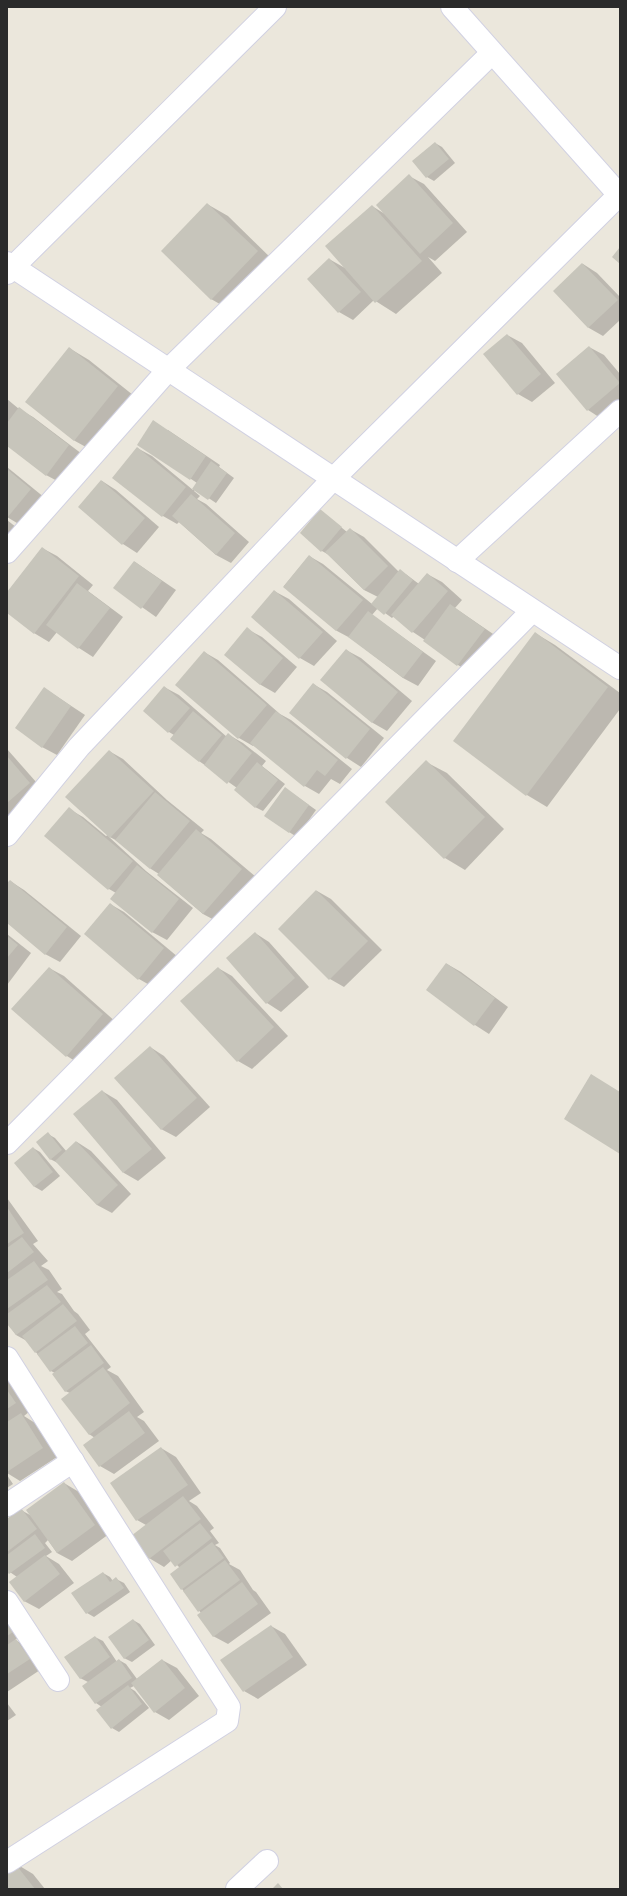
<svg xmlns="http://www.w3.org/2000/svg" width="627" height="1896" font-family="'Fira Sans',sans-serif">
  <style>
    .shadow { fill: #0003 }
    .building { fill: #c7c5bb }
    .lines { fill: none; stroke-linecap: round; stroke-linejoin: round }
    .minor-casing { stroke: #d1d1e2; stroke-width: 24 }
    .minor { stroke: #fff; stroke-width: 22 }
  </style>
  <rect width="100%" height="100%" fill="#ebe7dc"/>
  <g class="shadow">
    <polygon points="435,143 442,147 455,163 434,181 427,177 413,161"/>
    <polygon points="409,176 424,184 467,232 435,261 428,257 442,273 396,314 374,300 353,320 339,312 329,259 345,268 372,206 385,214"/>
    <polygon points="207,204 228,216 277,264 232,311 211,299"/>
    <polygon points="583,264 597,273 620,297 620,320 603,336 589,328 554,291"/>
    <polygon points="507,335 522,343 555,383 532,402 518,394"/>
    <polygon points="589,347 604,355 620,374 620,404 602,419 588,410 557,374"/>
    <polygon points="69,348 89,360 138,399 95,452 75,441 27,402"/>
    <polygon points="7,399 19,409 33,417 82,454 61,483 46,475 7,445"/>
    <polygon points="168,430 220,465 219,467 234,478 216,503 195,489 194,491 200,496 197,499 206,504 249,542 231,563 216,555 179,522 177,524 163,516 137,448 152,456 193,490 197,483 139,444"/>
    <polygon points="7,467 45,498 22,526 7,517"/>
    <polygon points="102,481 116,490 159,527 137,553 123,544 79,507"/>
    <polygon points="320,510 347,532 350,529 364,537 399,572 400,571 407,575 419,584 427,574 442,582 462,600 455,608 499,638 472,674 458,665 425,640 413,632 394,616 392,618 378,608 372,615 436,661 418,686 403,678 352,639 337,631 284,586 309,556 323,564 372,604 378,597 364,590 329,555 322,551"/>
    <polygon points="7,520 21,531 7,549"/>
    <polygon points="42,548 57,556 93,585 88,591 123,617 93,657 79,648 57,632 49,642 34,633 7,611 7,593"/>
    <polygon points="135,562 176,590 156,617 115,588"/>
    <polygon points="274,591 289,599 337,641 314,666 300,658 252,617"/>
    <polygon points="247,629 262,637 297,667 275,693 261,685 225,655"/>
    <polygon points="535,633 555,645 620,693 620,709 547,807 527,795"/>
    <polygon points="346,650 361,658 412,701 387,731 373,723 322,680"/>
    <polygon points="204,652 218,660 280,714 291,720 352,769 340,784 331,779 319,794 305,786 254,745 253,746 239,738"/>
    <polygon points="313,684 327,692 384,738 361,767 347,758 290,713"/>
    <polygon points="164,687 179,695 227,737 229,735 243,743 266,761 262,766 285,784 263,811 255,807 237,788 199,761 174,735 169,732"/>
    <polygon points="44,688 85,715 57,755 42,747"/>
    <polygon points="7,749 44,791 7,822"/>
    <polygon points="109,751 123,759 167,800 204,830 201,833 211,839 256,877 218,922 203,914 158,875 159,874 151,869 121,843 108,836 146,871 193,908 167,940 152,932 116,893 109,889 69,809 83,817 106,836 108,835"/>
    <polygon points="426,762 447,773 504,829 465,870 445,858 387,802"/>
    <polygon points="292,793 316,810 297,837 289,832"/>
    <polygon points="10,881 24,890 81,936 60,962 45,954 7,922 7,885"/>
    <polygon points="317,891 331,899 382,950 344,987 330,979"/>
    <polygon points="110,904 124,912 178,957 153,987 139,979"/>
    <polygon points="255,933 269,942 309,987 281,1012 267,1003"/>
    <polygon points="7,934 31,953 7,985"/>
    <polygon points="447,964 461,972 508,1007 489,1034 475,1025 427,990"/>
    <polygon points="49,968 64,976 117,1023 81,1065 67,1056 13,1009"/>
    <polygon points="218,968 232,976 288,1036 252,1069 238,1061"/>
    <polygon points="150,1047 164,1056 210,1107 176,1137 161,1129"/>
    <polygon points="102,1091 117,1100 166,1158 138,1181 124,1173 75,1114"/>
    <polygon points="48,1134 55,1138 67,1152 77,1142 91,1151 131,1194 112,1213 97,1205 58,1163 50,1159"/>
    <polygon points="33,1148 40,1152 60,1176 42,1191 35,1187 16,1163"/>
    <polygon points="7,1198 38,1241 33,1244 48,1261 41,1266 49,1270 62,1289 57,1292 62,1294 74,1311 78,1314 90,1330 85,1334 111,1367 107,1370 118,1376 144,1412 137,1417 144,1421 159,1441 114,1474 100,1466 95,1438 89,1434 70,1393 65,1391 55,1373 51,1371 27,1341 16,1335 7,1322 7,1315 9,1314 7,1313"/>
    <polygon points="7,1379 30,1411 24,1416 35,1423 57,1457 20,1481 7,1473"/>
    <polygon points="161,1448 176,1457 201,1493 189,1501 197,1506 214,1528 210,1531 219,1543 215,1545 220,1548 230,1563 229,1564 240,1570 253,1590 256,1592 271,1613 228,1644 213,1636 201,1613 182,1589 180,1568 172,1560 164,1567 149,1558 146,1525 137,1520"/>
    <polygon points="7,1475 13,1484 7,1488"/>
    <polygon points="64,1483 79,1492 109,1534 72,1561 57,1553 48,1540 45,1543 52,1552 46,1556 59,1564 74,1583 39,1609 24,1601 17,1577 7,1570 7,1520 21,1510 30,1515"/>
    <polygon points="103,1573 110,1577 113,1581 116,1579 124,1583 130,1592 94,1617 87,1613"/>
    <polygon points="7,1610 20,1636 15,1640 31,1648 43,1668 7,1692"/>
    <polygon points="133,1620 140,1624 155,1645 132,1662 124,1658"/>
    <polygon points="271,1626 285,1634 307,1665 258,1699 244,1691"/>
    <polygon points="95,1637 103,1641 117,1662 119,1660 126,1664 137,1679 162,1660 177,1668 199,1696 169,1720 155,1712 134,1686 130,1688 135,1691 149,1708 119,1732 112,1728 102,1707 96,1703 88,1682 80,1678"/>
    <polygon points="7,1703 16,1715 7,1721"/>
    <polygon points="13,1862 33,1874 45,1889 7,1889"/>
  </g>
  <g class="building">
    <polygon points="435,142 449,159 426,178 412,161"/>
    <polygon points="409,174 453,223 420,254 376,205"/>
    <polygon points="207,203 258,251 211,300 161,251"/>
    <polygon points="372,205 422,261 375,303 325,246"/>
    <polygon points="620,247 620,264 612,257"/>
    <polygon points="329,258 361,292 338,313 307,279"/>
    <polygon points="582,263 618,300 588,328 553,291"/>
    <polygon points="507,334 541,374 517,395 483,354"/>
    <polygon points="589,346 620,383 587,411 556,374"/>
    <polygon points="69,347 118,386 74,441 25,402"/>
    <polygon points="19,407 69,445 46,476 7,446 7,423"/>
    <polygon points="153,420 206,456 190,480 137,445"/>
    <polygon points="137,447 186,487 162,517 112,478"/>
    <polygon points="211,461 227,473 208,500 192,489"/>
    <polygon points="7,469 31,489 7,518"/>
    <polygon points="101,480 145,518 122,545 78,507"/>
    <polygon points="191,494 235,533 216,555 172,516"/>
    <polygon points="320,509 342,527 321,552 300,533"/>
    <polygon points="350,528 388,566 364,590 325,552"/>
    <polygon points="42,547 79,576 34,634 7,613 7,592"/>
    <polygon points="309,555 363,600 336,631 283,587"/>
    <polygon points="134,561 162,581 141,609 113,588"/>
    <polygon points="400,569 413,580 384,615 371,604"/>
    <polygon points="427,573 448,591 412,633 391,615"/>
    <polygon points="77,583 110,608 78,649 46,625"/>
    <polygon points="274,590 323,632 299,659 251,617"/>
    <polygon points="450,604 485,629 457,666 423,641"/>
    <polygon points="368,611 423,652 403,678 348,637"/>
    <polygon points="247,627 283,658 260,685 224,655"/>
    <polygon points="535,632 608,687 526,796 453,741"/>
    <polygon points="346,649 398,692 372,723 320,680"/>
    <polygon points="204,651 267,705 238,739 175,685"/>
    <polygon points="313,683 370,729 346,759 289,713"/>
    <polygon points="164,686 190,708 168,733 143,711"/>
    <polygon points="44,687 71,706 42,748 15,728"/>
    <polygon points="193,711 222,735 199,762 170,739"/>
    <polygon points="276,711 338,760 325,776 317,770 304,787 250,743"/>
    <polygon points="228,733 252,753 227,784 204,765"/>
    <polygon points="109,750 154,791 110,838 65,797"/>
    <polygon points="7,756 30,783 7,803"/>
    <polygon points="426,760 485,817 444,859 385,802"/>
    <polygon points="257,762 278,780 255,808 234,790"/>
    <polygon points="285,787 309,805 289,833 264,816"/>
    <polygon points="155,792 190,821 150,869 115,840"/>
    <polygon points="69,807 133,861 108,890 44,836"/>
    <polygon points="196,829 242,869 203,914 157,875"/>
    <polygon points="137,865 179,899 152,933 110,899"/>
    <polygon points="10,880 67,927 45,955 7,923 7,883"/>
    <polygon points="316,890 368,941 329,980 278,929"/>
    <polygon points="110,903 164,948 138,980 84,934"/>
    <polygon points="255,932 295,978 266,1004 226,958"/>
    <polygon points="7,936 18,945 7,958"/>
    <polygon points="446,963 495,998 474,1026 426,990"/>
    <polygon points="49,967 103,1014 66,1057 11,1009"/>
    <polygon points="218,967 274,1027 237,1062 180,1001"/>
    <polygon points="150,1046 197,1098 161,1130 114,1078"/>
    <polygon points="591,1074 620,1092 620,1154 564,1119"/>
    <polygon points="102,1090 152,1149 123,1173 73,1114"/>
    <polygon points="48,1132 62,1150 50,1160 36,1142"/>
    <polygon points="76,1141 118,1185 97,1205 55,1161"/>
    <polygon points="33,1147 53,1172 34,1187 14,1163"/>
    <polygon points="7,1207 24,1233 7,1244"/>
    <polygon points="22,1237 34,1252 7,1273 7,1248"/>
    <polygon points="34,1261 48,1280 7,1309 7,1280"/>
    <polygon points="47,1285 61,1302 16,1335 7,1324 7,1314"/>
    <polygon points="63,1304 77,1321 35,1353 22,1336"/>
    <polygon points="75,1326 88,1343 50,1372 37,1354"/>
    <polygon points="91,1345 104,1363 65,1392 52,1374"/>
    <polygon points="103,1367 130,1403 89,1435 61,1399"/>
    <polygon points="7,1390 16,1403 7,1409"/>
    <polygon points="129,1411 145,1433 99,1467 83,1445"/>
    <polygon points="21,1413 43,1448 7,1472 7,1422"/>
    <polygon points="161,1447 188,1485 136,1521 110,1483"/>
    <polygon points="64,1482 95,1525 57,1553 26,1510"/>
    <polygon points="183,1496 201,1519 149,1559 131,1536"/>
    <polygon points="21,1508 37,1529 7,1552 7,1519"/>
    <polygon points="200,1523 212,1538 175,1567 163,1551"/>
    <polygon points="35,1534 45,1548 9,1574 7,1572 7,1555"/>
    <polygon points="212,1542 224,1558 181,1590 170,1574"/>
    <polygon points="45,1555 60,1574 24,1602 9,1582"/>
    <polygon points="225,1560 240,1580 198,1612 183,1591"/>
    <polygon points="103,1572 110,1582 116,1577 124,1588 86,1614 71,1593"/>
    <polygon points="242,1582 258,1604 213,1637 197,1615"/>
    <polygon points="133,1619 149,1640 124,1659 108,1637"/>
    <polygon points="7,1623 13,1632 7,1636"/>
    <polygon points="271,1625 293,1657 243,1692 220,1660"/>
    <polygon points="95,1636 110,1657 80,1679 64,1657"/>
    <polygon points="16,1639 30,1659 7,1674 7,1645"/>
    <polygon points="119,1659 132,1678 95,1704 82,1686"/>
    <polygon points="162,1659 185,1688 154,1713 131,1683"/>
    <polygon points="128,1685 142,1704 111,1729 96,1710"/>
    <polygon points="13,1861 35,1889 7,1889 7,1865"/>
    <polygon points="278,1883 283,1889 272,1889"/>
  </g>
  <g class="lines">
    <defs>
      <g id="minor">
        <polyline points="452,7 620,196"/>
        <polyline points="7,263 620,668"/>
        <polyline points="7,273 275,7"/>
        <polyline points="7,552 168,370 492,53"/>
        <polyline points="457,561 620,411"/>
        <polyline points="7,835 79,747 333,479 619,195"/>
        <polyline points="7,1143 532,611"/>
        <polyline points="7,1358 229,1707 227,1721 7,1862"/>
        <polyline points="7,1505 73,1461"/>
        <polyline points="7,1602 58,1680"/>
        <polyline points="237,1889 267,1861"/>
      </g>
    </defs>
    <use href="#minor" class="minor-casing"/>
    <use href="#minor" class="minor"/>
  </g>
  <rect width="627" height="1896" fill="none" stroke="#2a2a2a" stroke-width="16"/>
</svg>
